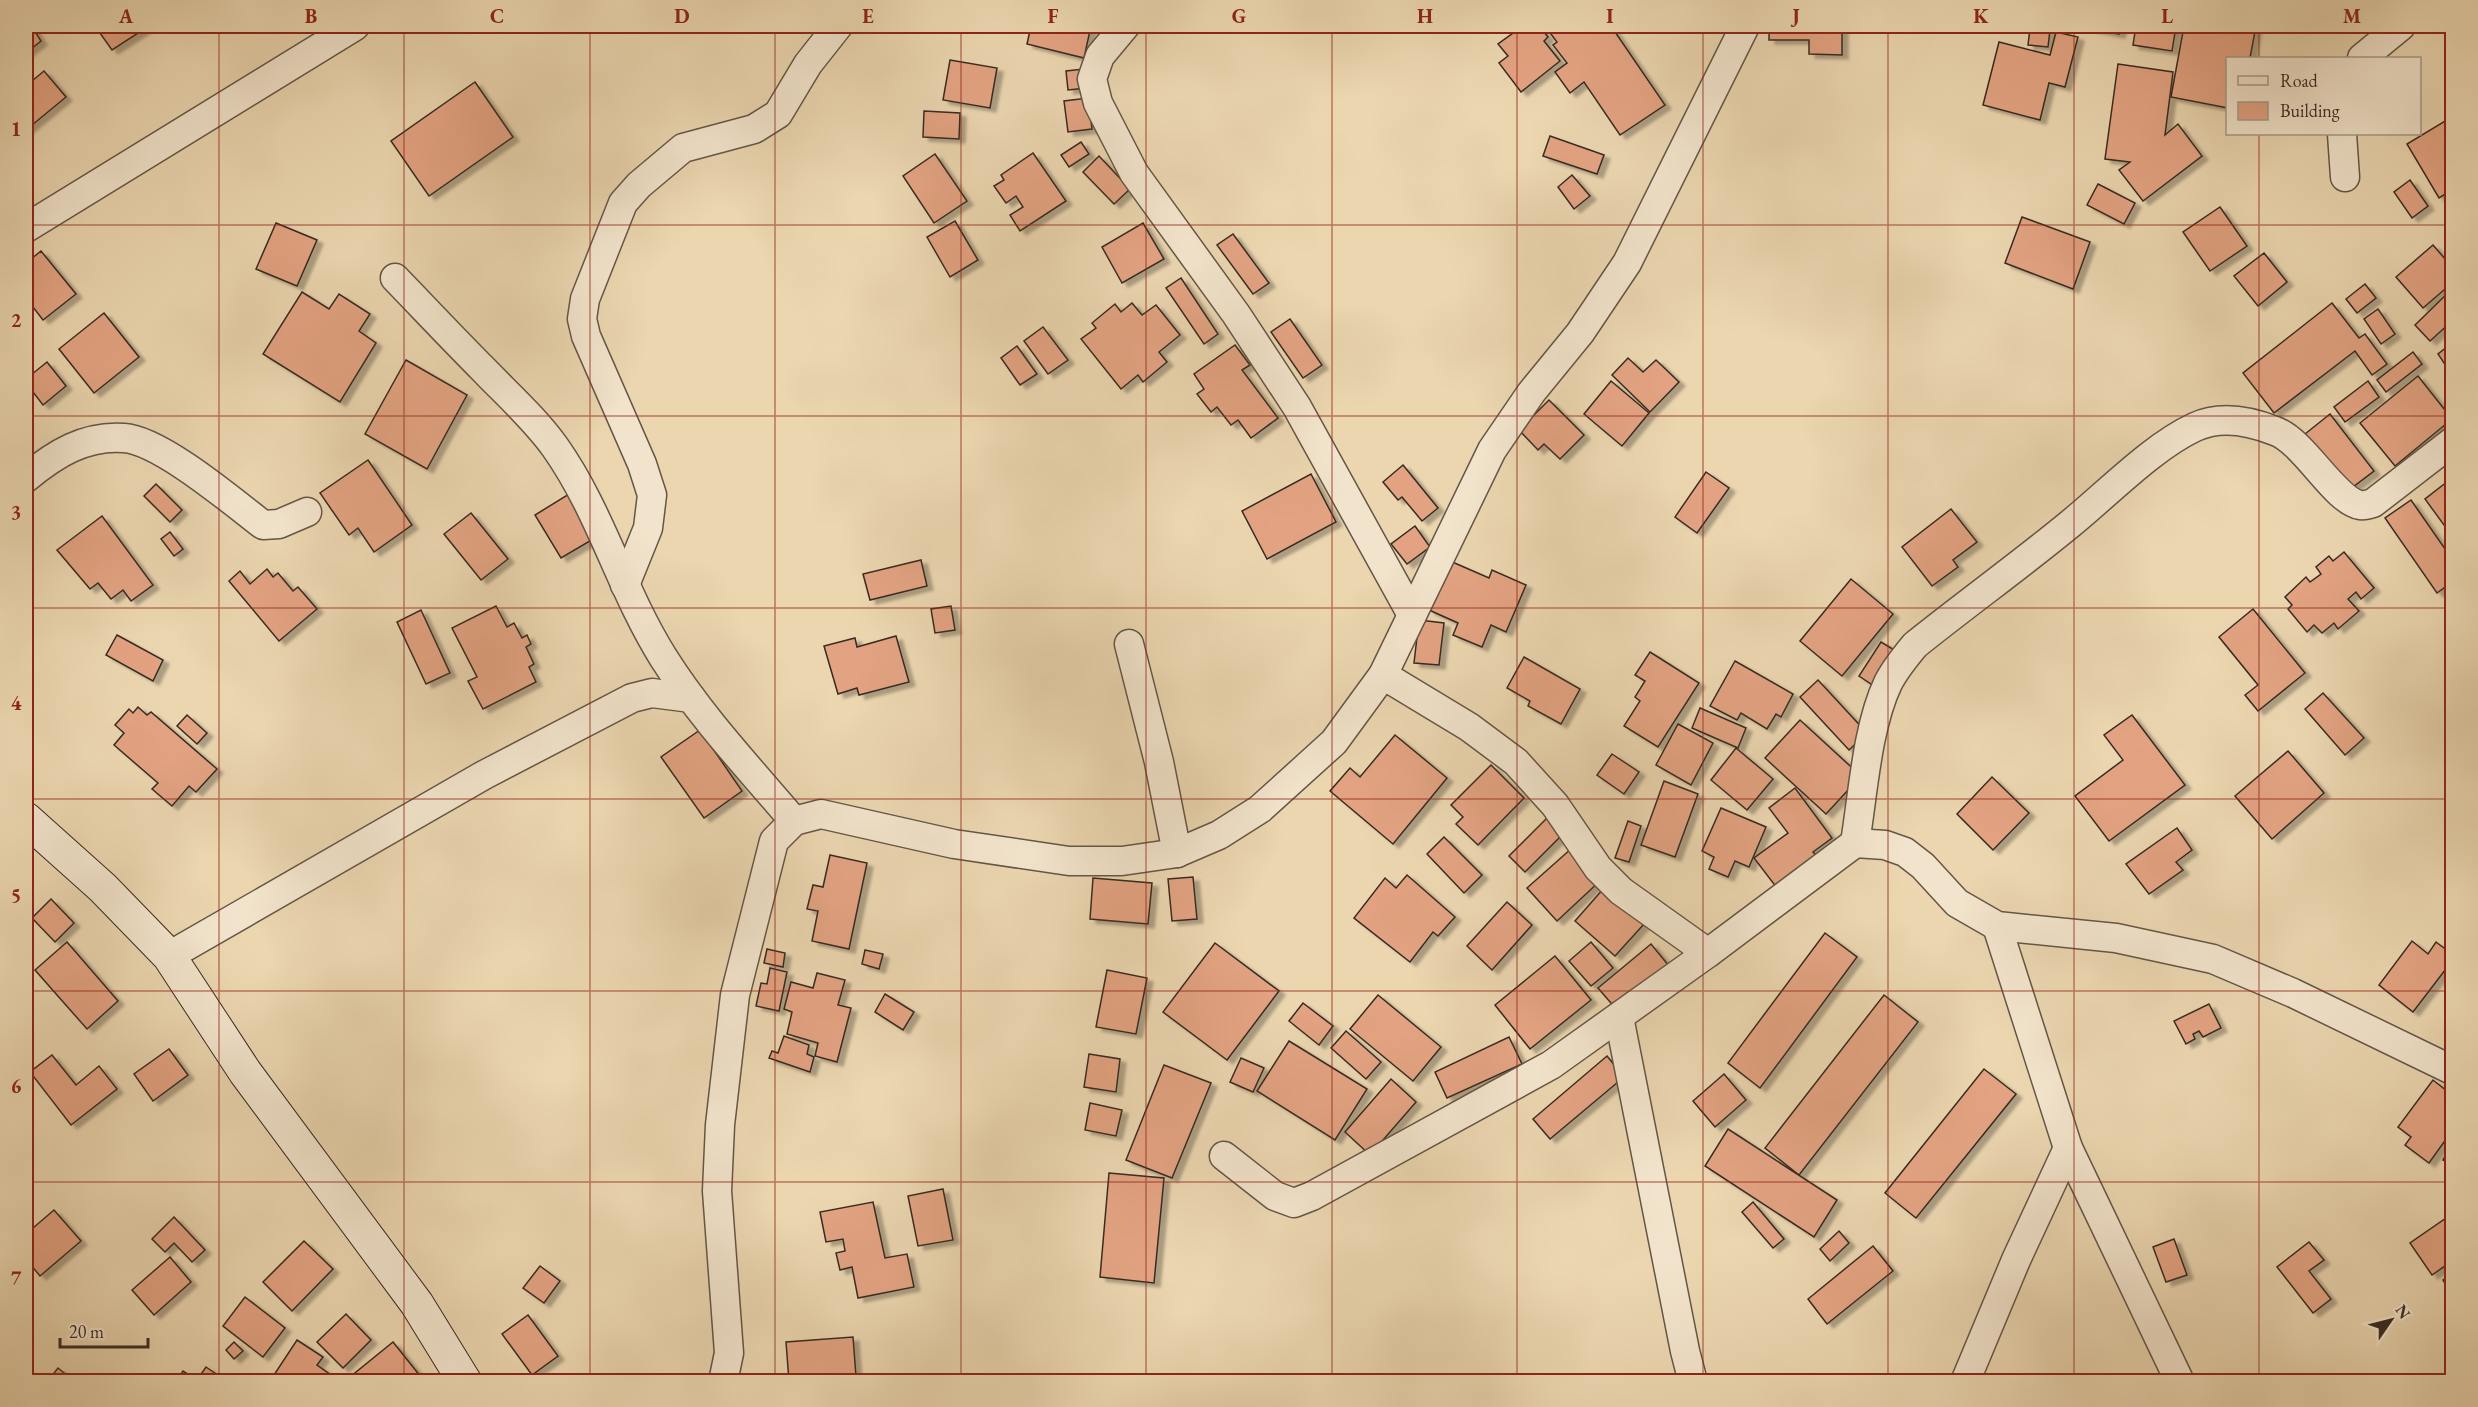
<svg xmlns="http://www.w3.org/2000/svg" width="2478" height="1407" font-family="'EB Garamond',serif">
  <style>
    .building { fill: #e3a382; stroke: #372b22; stroke-width: 1.5; filter: url(#shadow) }
    .lines { fill: none; stroke-linecap: round; stroke-linejoin: round }
    .street-casing { stroke: #645646; stroke-width: 31 }
    .secondary-casing { stroke: #372b22; stroke-width: 35 }
    .street { stroke: #f2e4cc; stroke-width: 28 }
    .secondary { stroke: #f2e4cc; stroke-width: 33 }
    .grid { fill: none; stroke: #8f2418; stroke-width: 1.5; stroke-opacity: 0.55 }
    .neatline { fill: none; stroke: #8f2418; stroke-width: 2 }
    .grid-label { font-size: 20px; text-anchor: middle; font-weight: bold; fill: #8f2418 }
  </style>
  <defs>
    <filter id="shadow"><feDropShadow dx="6" dy="4" stdDeviation="1.5" flood-color="#0004"/></filter>
  </defs>
  <rect width="100%" height="100%" fill="#ebd6b0"/>
  <filter id="stains"><feTurbulence type="fractalNoise" baseFrequency=".00333" numOctaves="4"/><feColorMatrix values="0 0 0 0 .2 0 0 0 0 .09 0 0 0 0 .02 0 0 0 .5 -.17"/></filter>
  <radialGradient id="worn" r=".72"><stop offset=".6" stop-color="#630" stop-opacity="0"/><stop offset="1" stop-color="#630" stop-opacity=".3"/></radialGradient>
  <g class="building">
    <polygon points="26,26 35,26 37,28 34,30 41,41 26,53"/>
    <polygon points="95,26 149,26 112,50"/>
    <polygon points="1031,26 1091,26 1084,58 1027,44"/>
    <polygon points="1523,26 1539,26 1548,37 1544,41 1560,61 1521,92 1499,63 1508,56 1498,44"/>
    <polygon points="1545,26 1611,26 1665,105 1620,135 1584,82 1570,93 1555,72 1567,63 1553,45 1557,42"/>
    <polygon points="1769,26 1842,26 1842,55 1809,54 1809,40 1769,40"/>
    <polygon points="2081,26 2121,26 2119,34"/>
    <polygon points="2136,26 2176,26 2172,51 2133,45"/>
    <polygon points="2184,26 2256,26 2250,58 2228,58 2228,108 2171,97"/>
    <polygon points="2030,28 2050,30 2048,47 2028,45"/>
    <polygon points="2056,32 2078,37 2065,87 2049,83 2040,120 1983,105 1999,42 2050,55"/>
    <polygon points="950,60 997,68 990,108 943,100"/>
    <polygon points="2118,64 2173,72 2165,135 2178,124 2202,156 2143,201 2119,170 2130,162 2105,159"/>
    <polygon points="1084,69 1087,88 1068,90 1066,71"/>
    <polygon points="44,71 66,97 26,130 26,86"/>
    <polygon points="475,82 513,137 429,196 391,141"/>
    <polygon points="1088,98 1092,129 1068,132 1064,101"/>
    <polygon points="924,111 960,113 959,139 923,137"/>
    <polygon points="2450,118 2452,122 2452,190 2439,198 2407,144"/>
    <polygon points="1550,136 1604,155 1597,174 1543,156"/>
    <polygon points="1081,142 1089,154 1069,167 1061,155"/>
    <polygon points="1033,153 1066,201 1020,231 1010,215 1023,207 1016,196 1006,203 994,186 1004,180 1001,175"/>
    <polygon points="935,154 967,201 934,223 903,176"/>
    <polygon points="1099,156 1130,189 1114,204 1083,172"/>
    <polygon points="1572,175 1590,196 1574,209 1558,187"/>
    <polygon points="2410,180 2428,206 2412,218 2394,192"/>
    <polygon points="2098,184 2135,203 2124,224 2087,205"/>
    <polygon points="2220,207 2247,246 2210,271 2183,232"/>
    <polygon points="2022,217 2090,242 2073,289 2005,263"/>
    <polygon points="955,221 978,260 950,277 927,237"/>
    <polygon points="276,223 317,240 297,286 256,269"/>
    <polygon points="1143,223 1164,259 1122,283 1102,247"/>
    <polygon points="1233,234 1269,283 1253,294 1217,245"/>
    <polygon points="2433,245 2452,267 2452,283 2423,308 2396,277"/>
    <polygon points="41,251 76,294 43,320 26,298 26,263"/>
    <polygon points="2264,253 2287,282 2258,306 2234,276"/>
    <polygon points="1181,278 1218,334 1204,344 1166,288"/>
    <polygon points="2365,284 2376,298 2357,313 2346,299"/>
    <polygon points="2452,289 2452,321 2430,341 2415,325"/>
    <polygon points="302,292 329,309 339,294 370,314 359,331 376,343 340,402 263,354"/>
    <polygon points="1132,303 1142,315 1156,305 1180,335 1159,352 1167,362 1143,382 1138,375 1121,389 1081,339 1096,328 1092,323 1115,304 1121,312"/>
    <polygon points="2332,303 2359,338 2365,334 2387,364 2372,375 2355,351 2274,413 2243,373"/>
    <polygon points="2378,309 2395,334 2381,344 2364,319"/>
    <polygon points="104,313 139,357 94,393 59,349"/>
    <polygon points="1290,319 1322,365 1303,378 1271,332"/>
    <polygon points="1043,327 1068,360 1048,374 1024,341"/>
    <polygon points="2452,343 2452,375 2438,354"/>
    <polygon points="1235,345 1250,365 1242,370 1278,418 1251,438 1238,420 1231,425 1217,407 1211,412 1197,394 1204,389 1194,374"/>
    <polygon points="1017,346 1037,374 1020,385 1001,358"/>
    <polygon points="2413,352 2422,364 2386,392 2377,380"/>
    <polygon points="1628,358 1643,372 1656,360 1679,382 1650,412 1612,375"/>
    <polygon points="406,360 467,395 427,469 365,434"/>
    <polygon points="47,362 66,386 43,405 26,383 26,379"/>
    <polygon points="2418,376 2452,419 2395,466 2360,423"/>
    <polygon points="1611,381 1649,413 1622,446 1584,414"/>
    <polygon points="2368,381 2379,397 2345,422 2334,407"/>
    <polygon points="1549,400 1584,435 1560,459 1544,444 1538,450 1519,430"/>
    <polygon points="2330,414 2374,471 2349,490 2305,434"/>
    <polygon points="368,460 412,525 374,552 358,528 349,535 320,493"/>
    <polygon points="1403,465 1438,508 1422,521 1402,497 1398,500 1383,482"/>
    <polygon points="1706,472 1729,488 1697,533 1675,517"/>
    <polygon points="1311,474 1336,522 1267,559 1242,511"/>
    <polygon points="2452,478 2452,536 2425,499"/>
    <polygon points="156,484 182,510 170,522 144,496"/>
    <polygon points="569,494 595,538 561,558 535,515"/>
    <polygon points="2411,500 2452,559 2452,582 2437,593 2385,518"/>
    <polygon points="1951,509 1977,542 1953,560 1958,567 1932,586 1902,547"/>
    <polygon points="471,513 508,559 481,580 444,534"/>
    <polygon points="102,516 153,585 131,601 123,590 111,599 98,583 90,589 57,550"/>
    <polygon points="1415,526 1430,547 1407,564 1391,544"/>
    <polygon points="170,532 183,549 174,556 161,539"/>
    <polygon points="2344,552 2374,588 2361,599 2356,592 2348,599 2359,611 2338,629 2334,623 2322,633 2314,625 2307,632 2288,609 2292,605 2285,597 2306,577 2310,582 2321,574 2316,567 2329,556 2333,561"/>
    <polygon points="921,560 927,586 870,600 863,574"/>
    <polygon points="1450,561 1489,578 1492,570 1526,585 1506,632 1491,625 1482,647 1453,635 1458,623 1429,610"/>
    <polygon points="267,569 273,577 278,573 293,591 298,587 317,609 279,641 229,581 240,571 250,584"/>
    <polygon points="1851,579 1893,614 1842,676 1800,641"/>
    <polygon points="2452,594 2452,611 2445,599"/>
    <polygon points="496,606 507,627 514,623 522,638 527,635 531,644 526,647 534,664 529,667 536,682 483,709 468,681 477,677 452,628"/>
    <polygon points="951,606 955,630 935,633 931,609"/>
    <polygon points="2253,609 2305,673 2258,711 2245,695 2258,685 2219,637"/>
    <polygon points="421,610 450,673 426,684 397,622"/>
    <polygon points="1419,620 1444,623 1439,665 1414,663"/>
    <polygon points="117,635 163,660 153,681 106,655"/>
    <polygon points="896,636 909,682 859,695 857,688 838,694 824,646 855,638 857,647"/>
    <polygon points="1881,642 1896,651 1874,686 1859,676"/>
    <polygon points="1650,652 1699,683 1658,747 1624,726 1640,701 1635,697 1645,681 1635,675"/>
    <polygon points="1524,657 1580,689 1561,724 1528,706 1530,701 1507,688"/>
    <polygon points="1735,661 1793,694 1781,717 1776,714 1767,729 1741,713 1737,720 1710,706"/>
    <polygon points="1818,680 1867,733 1849,750 1800,697"/>
    <polygon points="2323,693 2364,738 2345,755 2305,709"/>
    <polygon points="138,707 147,715 151,712 217,769 196,792 189,786 172,806 152,789 158,783 114,745 124,733 115,725 129,709 133,713"/>
    <polygon points="1700,708 1746,728 1738,748 1692,728"/>
    <polygon points="187,715 207,733 197,744 177,726"/>
    <polygon points="2132,715 2185,785 2109,841 2075,796 2123,760 2104,735"/>
    <polygon points="1800,720 1861,776 1826,814 1765,758"/>
    <polygon points="1678,724 1713,743 1691,785 1656,765"/>
    <polygon points="700,730 742,791 704,818 661,757"/>
    <polygon points="1395,735 1447,778 1393,844 1330,791 1350,768 1360,777"/>
    <polygon points="1736,748 1773,779 1747,810 1711,780"/>
    <polygon points="2288,751 2324,793 2272,839 2235,796"/>
    <polygon points="1612,754 1639,772 1624,794 1597,775"/>
    <polygon points="1491,765 1524,798 1478,845 1456,824 1463,817 1451,805"/>
    <polygon points="1992,777 2029,813 1993,850 1957,814"/>
    <polygon points="1664,781 1698,794 1675,857 1641,845"/>
    <polygon points="1795,788 1832,838 1813,852 1818,857 1777,888 1754,858 1788,833 1769,808"/>
    <polygon points="1721,808 1766,827 1749,867 1735,861 1728,877 1709,869 1714,857 1702,851"/>
    <polygon points="1548,817 1564,833 1525,872 1509,856"/>
    <polygon points="1628,821 1641,826 1629,862 1615,858"/>
    <polygon points="2177,828 2192,850 2176,862 2183,870 2149,894 2126,864"/>
    <polygon points="1444,837 1482,875 1464,893 1427,854"/>
    <polygon points="1572,848 1601,880 1557,921 1527,888"/>
    <polygon points="830,855 867,863 849,949 812,941 818,911 807,909 813,885 823,887"/>
    <polygon points="1407,875 1455,917 1438,936 1433,932 1410,962 1354,918 1385,878 1396,888"/>
    <polygon points="1193,877 1197,919 1172,921 1168,879"/>
    <polygon points="1093,878 1152,883 1148,924 1090,919"/>
    <polygon points="1604,888 1644,924 1615,956 1575,921"/>
    <polygon points="51,899 74,923 55,942 32,918"/>
    <polygon points="1507,902 1532,925 1492,970 1467,946"/>
    <polygon points="1825,933 1857,957 1760,1088 1728,1063"/>
    <polygon points="2412,941 2428,954 2436,942 2452,954 2452,961 2413,1012 2379,985"/>
    <polygon points="67,942 118,1001 87,1029 35,970"/>
    <polygon points="1591,942 1613,968 1591,986 1569,961"/>
    <polygon points="1215,943 1279,991 1227,1060 1163,1012"/>
    <polygon points="1651,944 1669,966 1617,1010 1598,988"/>
    <polygon points="767,949 785,953 783,967 764,963"/>
    <polygon points="865,950 883,954 879,969 862,964"/>
    <polygon points="1555,956 1591,1000 1530,1049 1495,1005"/>
    <polygon points="770,968 787,972 779,1011 756,1006 761,983 767,984"/>
    <polygon points="1107,970 1147,978 1136,1034 1096,1027"/>
    <polygon points="817,973 845,980 838,1005 851,1008 837,1062 815,1056 818,1043 787,1034 792,1012 784,1009 791,982 813,988"/>
    <polygon points="885,994 914,1012 903,1030 875,1012"/>
    <polygon points="1378,995 1441,1047 1413,1081 1350,1029"/>
    <polygon points="1884,995 1918,1022 1799,1175 1765,1148"/>
    <polygon points="1303,1003 1333,1026 1319,1045 1289,1021"/>
    <polygon points="2209,1004 2221,1028 2203,1037 2199,1031 2193,1034 2195,1039 2186,1044 2174,1021"/>
    <polygon points="1346,1031 1381,1062 1366,1079 1331,1048"/>
    <polygon points="784,1036 809,1045 807,1054 814,1057 810,1072 769,1058 772,1051 778,1053"/>
    <polygon points="1509,1037 1522,1064 1447,1098 1435,1072"/>
    <polygon points="1289,1041 1367,1089 1335,1140 1257,1091"/>
    <polygon points="169,1049 188,1075 153,1101 134,1074"/>
    <polygon points="1089,1054 1120,1059 1116,1092 1084,1087"/>
    <polygon points="52,1055 76,1085 99,1066 117,1089 71,1125 30,1072"/>
    <polygon points="1607,1056 1624,1077 1550,1139 1533,1119"/>
    <polygon points="1241,1058 1264,1068 1253,1092 1230,1082"/>
    <polygon points="1164,1065 1211,1083 1172,1178 1126,1160"/>
    <polygon points="1984,1069 2016,1094 1916,1218 1885,1193"/>
    <polygon points="1724,1074 1746,1100 1715,1127 1693,1101"/>
    <polygon points="1391,1079 1416,1102 1370,1155 1345,1132"/>
    <polygon points="2433,1080 2452,1095 2452,1131 2429,1163 2405,1145 2411,1137 2398,1127"/>
    <polygon points="1090,1103 1122,1110 1116,1136 1085,1130"/>
    <polygon points="1728,1129 1837,1200 1814,1237 1705,1166"/>
    <polygon points="2452,1143 2452,1165 2443,1160"/>
    <polygon points="1109,1173 1164,1178 1154,1283 1100,1277"/>
    <polygon points="943,1189 953,1240 918,1246 908,1196"/>
    <polygon points="873,1202 885,1258 907,1254 914,1287 858,1298 852,1267 840,1270 836,1253 845,1251 843,1239 826,1242 820,1212"/>
    <polygon points="1753,1202 1784,1239 1773,1248 1742,1212"/>
    <polygon points="54,1210 81,1241 40,1276 26,1259 26,1234"/>
    <polygon points="2452,1214 2452,1261 2432,1275 2410,1243"/>
    <polygon points="174,1217 205,1250 192,1262 174,1243 165,1252 152,1239"/>
    <polygon points="1839,1231 1849,1243 1830,1261 1820,1249"/>
    <polygon points="2174,1239 2187,1275 2166,1282 2153,1247"/>
    <polygon points="304,1241 333,1269 292,1311 263,1282"/>
    <polygon points="2309,1242 2324,1260 2309,1271 2331,1299 2313,1313 2277,1267"/>
    <polygon points="1873,1246 1893,1271 1827,1324 1808,1299"/>
    <polygon points="170,1257 191,1282 154,1315 132,1290"/>
    <polygon points="540,1266 560,1281 544,1303 523,1288"/>
    <polygon points="2452,1274 2452,1297 2443,1280"/>
    <polygon points="245,1297 285,1328 263,1357 223,1326"/>
    <polygon points="346,1314 371,1340 343,1368 317,1342"/>
    <polygon points="528,1315 558,1356 532,1375 502,1334"/>
    <polygon points="853,1337 856,1376 789,1381 786,1342"/>
    <polygon points="297,1340 323,1357 317,1365 341,1382 270,1381"/>
    <polygon points="234,1342 243,1351 234,1359 226,1350"/>
    <polygon points="393,1342 425,1382 353,1382 350,1377"/>
    <polygon points="206,1367 228,1382 176,1382 183,1371 197,1380"/>
    <polygon points="58,1368 75,1382 47,1382"/>
  </g>
  <g class="lines">
    <defs>
      <g id="street">
        <polyline points="1125,26 1100,56 1092,79 1098,103 1134,173 1236,314 1297,407 1412,615"/>
        <polyline points="2362,58 2401,26"/>
        <polyline points="2342,134 2345,177"/>
        <polyline points="26,228 355,26"/>
        <path d="M 395,278 C 425,309 454,340 484,370 C 508,395 535,419 555,447 C 601,512 621,590 663,657 C 700,716 749,768 794,821"/>
        <path d="M 26,478 C 55,454 85,435 124,438 C 160,440 233,502 263,525 L 279,524 L 307,512"/>
        <polyline points="625,585 648,528 652,495 642,464 586,336 582,319 585,299 623,203 639,185 683,148 754,129 778,114 808,64 838,26"/>
        <polyline points="1129,644 1159,762 1177,853"/>
        <polyline points="1383,675 1469,727 1516,762 1555,805 1598,868 1621,891 1708,953"/>
        <path d="M 1855,843 C 1863,794 1867,727 1888,683 C 1895,669 1905,657 1915,645 C 1966,604 2019,566 2070,524 C 2107,494 2152,447 2195,427 C 2221,415 2250,421 2275,431 C 2304,441 2335,501 2360,505 C 2363,506 2370,504 2373,503 L 2452,442"/>
        <polyline points="1997,926 2068,1148 2180,1382"/>
        <polyline points="169,956 484,775 632,698 652,693 691,698"/>
        <polyline points="1619,1017 1685,1351 1693,1382"/>
        <polyline points="1224,1156 1275,1196 1294,1203 1312,1196 1551,1065 1708,953 1855,843 1885,845 1905,852 1923,866 1957,903 1997,926 2116,938 2213,959 2293,993 2452,1070"/>
        <polyline points="723,1382 729,1353 717,1191 720,1125 735,995 774,841 794,821 821,814 954,844 1069,861 1122,861 1177,853 1219,835 1260,809 1334,742 1383,675 1492,450 1531,393 1580,333 1627,263 1745,26"/>
        <polyline points="1965,1382 2016,1260 2068,1148"/>
      </g>
      <polyline id="secondary" points="26,819 103,888 169,956 245,1072 417,1304 465,1382"/>
    </defs>
    <use href="#street" class="street-casing"/>
    <use href="#secondary" class="secondary-casing"/>
    <use href="#street" class="street"/>
    <use href="#secondary" class="secondary"/>
  </g>
  <path class="grid" d="M 219,26 L 219,1382M 404,26 L 404,1382M 590,26 L 590,1382M 775,26 L 775,1382M 961,26 L 961,1382M 1146,26 L 1146,1382M 1332,26 L 1332,1382M 1517,26 L 1517,1382M 1703,26 L 1703,1382M 1888,26 L 1888,1382M 2074,26 L 2074,1382M 2259,26 L 2259,58M 2259,134 L 2259,1382M 26,225 L 2452,225M 26,416 L 2452,416M 26,608 L 2452,608M 26,799 L 2452,799M 26,991 L 2452,991M 26,1182 L 2452,1182"/>
  <rect width="2478" height="1407" fill="none" stroke="#ebd6b0" stroke-width="66"/>
  <rect x="2226" y="57" width="195" height="78" fill="#f2e4cc" stroke="#a79a88" stroke-width="1.5"/>
  <rect x="2238" y="76" width="30" height="9" fill="#f2e4cc" stroke="#a79a88" stroke-width="1.5"/>
  <text x="2280" y="87" font-size="18" fill="#372b22">Road</text>
  <rect x="2238" y="102" width="30" height="18" fill="#e3a382" stroke="#a79a88" stroke-width="1.5"/>
  <text x="2280" y="117" font-size="18" fill="#372b22">Building</text>
  <g transform="translate(2391 1320) rotate(55)" stroke="#f2e4cc" stroke-width="4.5" paint-order="stroke">
  <path d="M0-4.5L10 22L0 15L-10 22Z" fill="#372b22"/>
  <text y="-9" font-size="16" font-weight="bold" text-anchor="middle" fill="#372b22">N</text>
  </g>
  <path d="M60 1338v9h88v-9" fill="none" stroke="#372b22" stroke-width="3"/>
  <text x="69" y="1338" font-size="18" fill="#372b22" stroke="#f2e4cc" stroke-width="4.5" paint-order="stroke">20 m</text>
  <rect x="33" y="33" width="2412" height="1341" class="neatline"/>
  <g class="grid-label">
    <text x="126" y="23">A</text>
    <text x="311" y="23">B</text>
    <text x="497" y="23">C</text>
    <text x="682" y="23">D</text>
    <text x="868" y="23">E</text>
    <text x="1053" y="23">F</text>
    <text x="1239" y="23">G</text>
    <text x="1425" y="23">H</text>
    <text x="1610" y="23">I</text>
    <text x="1796" y="23">J</text>
    <text x="1981" y="23">K</text>
    <text x="2167" y="23">L</text>
    <text x="2352" y="23">M</text>
    <text x="16" y="136">1</text>
    <text x="16" y="327">2</text>
    <text x="16" y="519">3</text>
    <text x="16" y="710">4</text>
    <text x="16" y="902">5</text>
    <text x="16" y="1093">6</text>
    <text x="16" y="1285">7</text>
  </g>
  <rect width="100%" height="100%" filter="url(#stains)"/>
  <rect width="100%" height="100%" fill="url(#worn)"/>
</svg>
